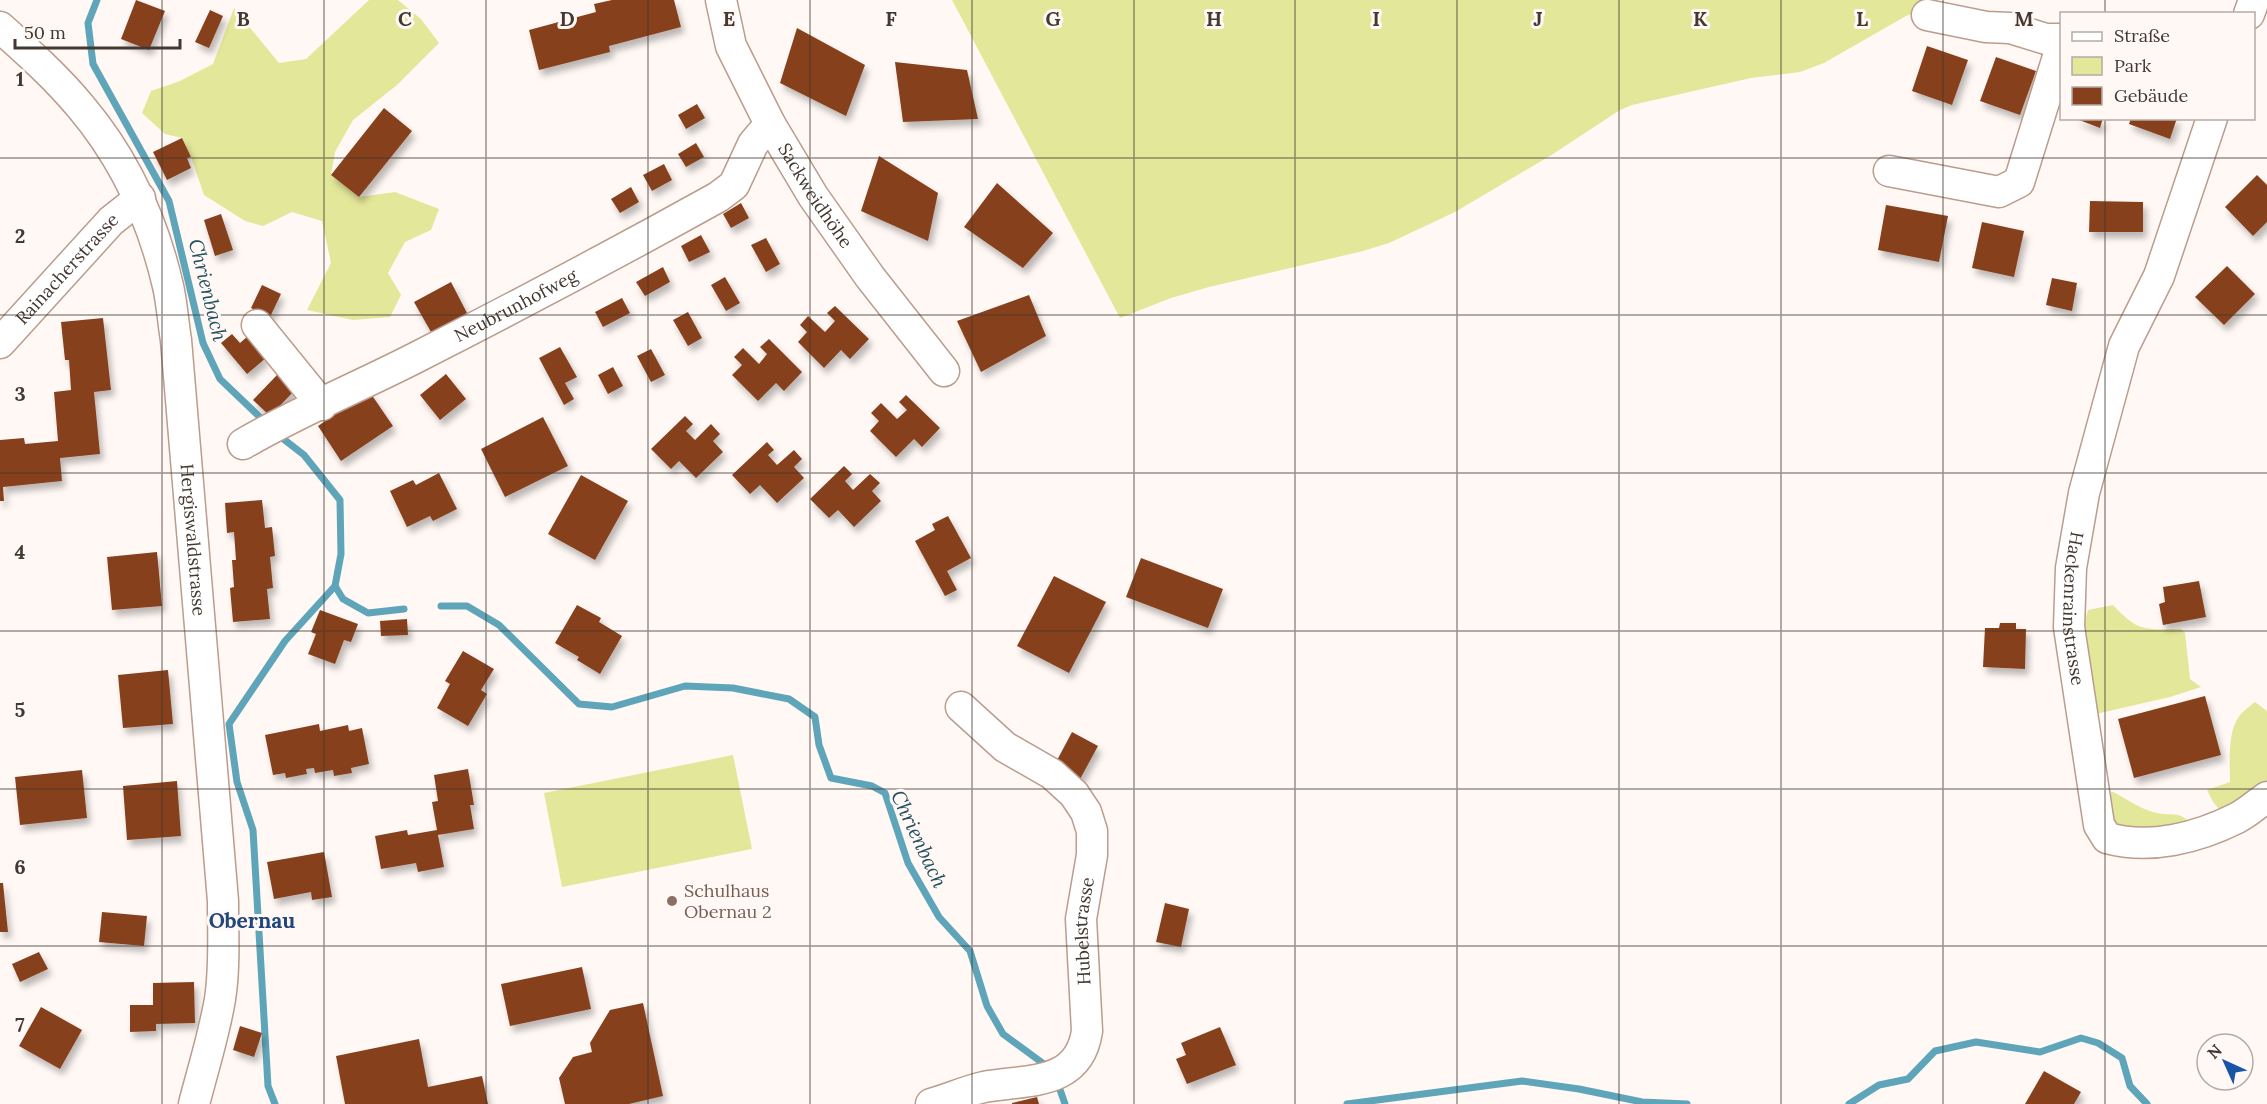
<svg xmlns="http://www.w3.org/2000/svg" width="2267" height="1104" font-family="Lora,serif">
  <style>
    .green { fill: #e3e799 }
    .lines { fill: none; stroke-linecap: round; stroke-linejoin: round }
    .stream { stroke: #5fa5ba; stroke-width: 7 }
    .building { fill: #87401e; filter: url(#shadow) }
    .minor-casing { stroke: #bb9c8d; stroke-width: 33 }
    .minor { stroke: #fff; stroke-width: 30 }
    .grid { fill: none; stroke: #443831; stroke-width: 1.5; stroke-opacity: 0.55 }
    .education-dot { fill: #8d6e63; stroke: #fff8f5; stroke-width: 2 }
    .labels { text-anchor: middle; stroke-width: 6; stroke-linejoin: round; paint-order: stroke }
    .street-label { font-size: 18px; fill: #443831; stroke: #fff8f5 }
    .education-label { font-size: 18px; fill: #785e54; stroke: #fff8f5; text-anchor: start }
    .water-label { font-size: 20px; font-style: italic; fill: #23515f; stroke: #fff8f5 }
    .quarter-label { font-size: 21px; font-weight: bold; fill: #20467b; stroke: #fff8f5 }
    .grid-label { font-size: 20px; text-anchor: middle; font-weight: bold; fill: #443831; stroke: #fff8f5; stroke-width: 6; stroke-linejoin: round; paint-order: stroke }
  </style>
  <defs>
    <filter id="shadow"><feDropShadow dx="3.5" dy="6" stdDeviation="3" flood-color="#0004"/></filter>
  </defs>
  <rect width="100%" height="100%" fill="#fff8f5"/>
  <g class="green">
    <polygon points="369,0 398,0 421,19 439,43 397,85 353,120 335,152 331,175 359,197 395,192 439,209 431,230 405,242 388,273 401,295 390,317 353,320 307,310 331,263 322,221 292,212 263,226 245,221 204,195 191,157 182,138 165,134 142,113 151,91 180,81 213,64 234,8 279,63 306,59"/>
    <polygon points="952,0 1924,0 1925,9 1906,16 1824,63 1800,72 1751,78 1632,105 1620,110 1553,154 1455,212 1389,243 1363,251 1209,287 1171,298 1120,318"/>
    <path d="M 2113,605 C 2139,633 2145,629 2181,629 L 2185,633 L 2190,679 L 2201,687 L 2170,697 L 2087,716 L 2075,652 L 2088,610 Z"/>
    <path d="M 2255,702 L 2267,711 L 2267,792 L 2220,810 L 2213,802 L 2207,790 L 2230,782 C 2230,762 2227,731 2240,715 C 2244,710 2250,706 2255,702 Z"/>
    <polygon points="733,755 752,849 562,887 544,793"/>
    <path d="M 2113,792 C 2127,799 2142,810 2157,813 C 2169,816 2181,811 2188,822 L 2165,838 L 2111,824 L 2105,794 Z"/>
  </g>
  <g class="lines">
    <g class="stream">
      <polyline points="97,0 88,23 93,64 169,201 203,343 220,379 265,422"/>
      <polyline points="277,434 304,455 340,500 341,554 335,586 343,599 368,613 404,609"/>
      <polyline points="441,606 467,606 499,625 579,704 612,707 685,686 733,688 789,699 815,717 819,745 831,778 872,786 885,793 908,863 939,917 970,951 987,1006 1003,1034 1048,1067"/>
      <polyline points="1057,1081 1065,1104"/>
      <polyline points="275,1104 268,1086 253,830 237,782 229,724 285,641 335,586"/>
      <polyline points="1347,1104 1522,1081 1579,1089 1642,1102 1687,1104"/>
      <polyline points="1849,1104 1879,1085 1908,1079 1935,1051 1976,1042 2040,1052 2081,1038 2098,1043 2122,1058 2130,1086 2147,1104"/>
    </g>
  </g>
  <g class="building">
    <polygon points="136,0 165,11 149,50 121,39"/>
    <polygon points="612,0 674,0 681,27 609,46 610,52 539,70 529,30 596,12 594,4"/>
    <polygon points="210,10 223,16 209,48 195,42"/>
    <polygon points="797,28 865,65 846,116 780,83"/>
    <polygon points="1927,46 1968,60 1952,105 1912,91"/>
    <polygon points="1996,57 2036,71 2020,115 1980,101"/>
    <polygon points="895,62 967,70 978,119 903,122"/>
    <polygon points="697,104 705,118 686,129 678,115"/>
    <polygon points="384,108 412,131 359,197 331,175"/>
    <polygon points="2074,118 2103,118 2100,128"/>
    <polygon points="2131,118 2177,118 2170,139 2129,124"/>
    <polygon points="182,138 191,157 187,158 191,168 167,180 153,152"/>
    <polygon points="696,143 704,157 686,167 678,154"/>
    <polygon points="879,156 938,193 928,241 861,211"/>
    <polygon points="664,164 672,180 652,191 643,175"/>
    <polygon points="2257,175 2267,185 2267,222 2253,236 2225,207"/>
    <polygon points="997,183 1053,233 1023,268 964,227"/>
    <polygon points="631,187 639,202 620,213 611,199"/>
    <polygon points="2090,201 2143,202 2143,232 2089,232"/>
    <polygon points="741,203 749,218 731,228 723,214"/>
    <polygon points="1886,205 1948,216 1939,262 1878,250"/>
    <polygon points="221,214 233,250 215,256 204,220"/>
    <polygon points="1982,222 2024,231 2014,277 1972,268"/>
    <polygon points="701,235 710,252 689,262 681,246"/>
    <polygon points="766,238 780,264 766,272 751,245"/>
    <polygon points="2227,266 2255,294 2224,325 2195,297"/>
    <polygon points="663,267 670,282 645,296 636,282"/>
    <polygon points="725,277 740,303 726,311 711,285"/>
    <polygon points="2052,278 2077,283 2072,311 2046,305"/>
    <polygon points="451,282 467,313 431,332 414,302"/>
    <polygon points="262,285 281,294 270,317 251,308"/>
    <polygon points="1029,295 1046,336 981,372 957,321"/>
    <polygon points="622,298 630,313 603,327 595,312"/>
    <polygon points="835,306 869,339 850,359 841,350 824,368 798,342 807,332 800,325 808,316 825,332 835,321 827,313"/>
    <polygon points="688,312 702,338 688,346 673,320"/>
    <polygon points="103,318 111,390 94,392 100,454 60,458 62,481 3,487 4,501 0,501 0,440 24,438 25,444 58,441 54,392 71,390 69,360 65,360 61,322"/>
    <polygon points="232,334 240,343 248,336 266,358 247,374 221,343"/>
    <polygon points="769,339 802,372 784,391 776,383 758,401 732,375 742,365 734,357 743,348 759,364 767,354 760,347"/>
    <polygon points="560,347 577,377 565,383 574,399 564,405 539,358"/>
    <polygon points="651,349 665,375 651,382 637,356"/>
    <polygon points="613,367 623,386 608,394 598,375"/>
    <polygon points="278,374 295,390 270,416 253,400"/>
    <polygon points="446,374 466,399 440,420 420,395"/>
    <polygon points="369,391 393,426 341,461 318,426"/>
    <polygon points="906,395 940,428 922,447 914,439 896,457 870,431 879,421 871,413 881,403 897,419 907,410 899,402"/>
    <polygon points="685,416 693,424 686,431 695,440 711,424 720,434 713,441 723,452 696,478 679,461 671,469 651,449"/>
    <polygon points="543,417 568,466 505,497 481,449"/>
    <polygon points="767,442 774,450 768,455 777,465 794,450 802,459 794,467 804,478 777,503 760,485 750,494 732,475"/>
    <polygon points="844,466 852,474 845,481 853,490 870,474 880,483 872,491 881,501 854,527 838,510 829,518 810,499"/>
    <polygon points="439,473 457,509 433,521 430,516 407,527 390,491 413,480 416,485"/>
    <polygon points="581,475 628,501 595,560 548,534"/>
    <polygon points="262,500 265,528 272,527 275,556 270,557 273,588 267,589 270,619 233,622 230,588 234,587 232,560 236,560 234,532 227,533 225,503"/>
    <polygon points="948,516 971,558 947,571 957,590 945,596 915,541 935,530 932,524"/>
    <polygon points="157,552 162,606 112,610 107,557"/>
    <polygon points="1141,558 1223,589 1208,628 1126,597"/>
    <polygon points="1054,576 1106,602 1069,673 1017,646"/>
    <polygon points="2199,581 2206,617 2163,625 2159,604 2165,602 2163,587"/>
    <polygon points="577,605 601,618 599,622 622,636 600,674 577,660 579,657 555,643"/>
    <polygon points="320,610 358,624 351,642 344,640 335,664 308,654 316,634 311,632"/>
    <polygon points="407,619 408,635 381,636 380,621"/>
    <polygon points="2000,623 2016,623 2016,629 2026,629 2025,669 1983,667 1985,628 1999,628"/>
    <polygon points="463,651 494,669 481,690 487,694 468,726 437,708 450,684 445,681"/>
    <polygon points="168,670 173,724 123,728 118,675"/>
    <polygon points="2205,696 2221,755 2134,778 2118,719"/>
    <polygon points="319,724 320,731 348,725 349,731 362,728 369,764 351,768 352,773 334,776 333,770 315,773 314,768 306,769 307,774 286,778 285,773 273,775 265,735"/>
    <polygon points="1072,732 1098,746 1079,781 1055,764"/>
    <polygon points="468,769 474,805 470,805 474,829 438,835 444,867 418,872 416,863 381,869 375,836 407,830 408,835 437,830 432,802 438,801 434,775"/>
    <polygon points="82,770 87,818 20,825 15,777"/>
    <polygon points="177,781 181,836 127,840 123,786"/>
    <polygon points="324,852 332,897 312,900 311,892 274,899 267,862"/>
    <polygon points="0,883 3,883 8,932 0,932"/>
    <polygon points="1165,903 1189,909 1181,947 1156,942"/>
    <polygon points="102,912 147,916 144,946 99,942"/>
    <polygon points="39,952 48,969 20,982 12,964"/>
    <polygon points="582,967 591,1009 510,1026 501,984"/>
    <polygon points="194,982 195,1023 156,1024 156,1031 130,1032 130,1005 153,1005 153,983"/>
    <polygon points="643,1003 663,1096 629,1104 565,1104 559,1078 573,1057 592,1052 590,1043 610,1010"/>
    <polygon points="41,1007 82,1030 60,1069 19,1046"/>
    <polygon points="240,1026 262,1033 254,1057 233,1050"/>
    <polygon points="1220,1027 1236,1065 1187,1084 1176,1059 1186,1055 1181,1043"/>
    <polygon points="419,1039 428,1087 482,1076 488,1104 345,1104 336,1056"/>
    <polygon points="2044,1071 2081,1092 2074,1104 2025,1104"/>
    <polygon points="1037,1097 1039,1104 1012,1104 1012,1103"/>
  </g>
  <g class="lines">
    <defs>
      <g id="minor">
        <path id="s1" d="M 721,0 L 731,46 L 770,124 L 813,196 L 870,277 L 944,371"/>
        <polyline points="2249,14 2254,0"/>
        <polyline points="1927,15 1986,27 2010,28 2046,39 2062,39"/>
        <path id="s2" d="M 0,27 C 28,52 57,78 81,107 C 124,158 153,221 168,286 C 172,303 173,322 176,340 L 223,901 C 223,934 225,967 220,999 C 214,1035 203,1069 194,1104"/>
        <path id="s3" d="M 2212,118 L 2159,276 L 2124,346 L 2084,493 L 2071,568 L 2069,627 L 2099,825 L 2107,838 C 2150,850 2197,838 2237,818 C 2247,813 2257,804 2267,797"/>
        <polyline points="1889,171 1999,192 2019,182 2062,44"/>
        <polyline points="257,325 322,405"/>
        <path id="s4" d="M 0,343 L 111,221 L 140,198"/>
        <path id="s5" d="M 243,444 C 299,411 361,386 419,356 C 519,305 619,252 718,197 L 734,185 L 753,144 L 770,124"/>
        <path id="s6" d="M 931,1104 C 949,1099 966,1091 984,1087 C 1026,1079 1079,1087 1087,1031 L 1081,919 L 1092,855 L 1092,831 L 1086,812 L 1074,794 L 1052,774 L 1005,747 L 961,707"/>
      </g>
    </defs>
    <use href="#minor" class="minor-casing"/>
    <use href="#minor" class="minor"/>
  </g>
  <path class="grid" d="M 162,0 L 162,1104M 324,0 L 324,1104M 486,0 L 486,1104M 648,0 L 648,1104M 810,0 L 810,1104M 972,0 L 972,1104M 1134,0 L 1134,1104M 1295,0 L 1295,1104M 1457,0 L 1457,1104M 1619,0 L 1619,1104M 1781,0 L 1781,1104M 1943,0 L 1943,1104M 2105,0 L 2105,14M 2105,118 L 2105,1104M 0,158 L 2267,158M 0,315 L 2267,315M 0,473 L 2267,473M 0,631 L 2267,631M 0,789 L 2267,789M 0,946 L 2267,946"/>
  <circle class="education-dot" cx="672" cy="901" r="6"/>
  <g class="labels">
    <g class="street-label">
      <text dy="6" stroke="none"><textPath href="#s1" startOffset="219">Sackweidhöhe</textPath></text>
      <text dy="6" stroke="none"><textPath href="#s4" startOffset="100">Rainacherstrasse</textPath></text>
      <text dy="6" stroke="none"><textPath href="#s5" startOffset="306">Neubrunhofweg</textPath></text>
      <text dy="6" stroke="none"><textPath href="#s2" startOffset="570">Hergiswaldstrasse</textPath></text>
      <text dy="6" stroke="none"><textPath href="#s3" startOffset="514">Hackenrainstrasse</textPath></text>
      <text dy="6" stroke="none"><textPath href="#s6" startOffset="285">Hubelstrasse</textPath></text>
    </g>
    <g class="education-label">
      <text x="684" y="897">Schulhaus<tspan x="684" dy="21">Obernau 2</tspan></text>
    </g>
    <g class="water-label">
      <text transform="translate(208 290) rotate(76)" y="7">Chrienbach</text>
      <text transform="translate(919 839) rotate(65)" y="7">Chrienbach</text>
    </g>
    <g class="quarter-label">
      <text x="252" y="928">Obernau</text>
    </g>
  </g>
  <g class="grid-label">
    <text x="243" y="26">B</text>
    <text x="405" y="26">C</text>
    <text x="567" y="26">D</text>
    <text x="729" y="26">E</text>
    <text x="891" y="26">F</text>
    <text x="1053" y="26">G</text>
    <text x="1214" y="26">H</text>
    <text x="1376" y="26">I</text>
    <text x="1538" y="26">J</text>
    <text x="1700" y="26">K</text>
    <text x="1862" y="26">L</text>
    <text x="2024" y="26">M</text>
    <text x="20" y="86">1</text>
    <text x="20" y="243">2</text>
    <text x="20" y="401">3</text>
    <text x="20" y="559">4</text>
    <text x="20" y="717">5</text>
    <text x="20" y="874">6</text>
    <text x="20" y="1032">7</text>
  </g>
  <rect x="2060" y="12" width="195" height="108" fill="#fff8f5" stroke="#b4aba7" stroke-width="1.5"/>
  <rect x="2072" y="32" width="30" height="9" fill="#ffffff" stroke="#b4aba7" stroke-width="1.5"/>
  <text x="2114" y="42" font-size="18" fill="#443831">Straße</text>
  <rect x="2072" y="57" width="30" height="18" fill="#e3e799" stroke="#b4aba7" stroke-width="1.5"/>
  <text x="2114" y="72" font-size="18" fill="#443831">Park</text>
  <rect x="2072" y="87" width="30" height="18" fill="#87401e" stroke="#b4aba7" stroke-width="1.5"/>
  <text x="2114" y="102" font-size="18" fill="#443831">Gebäude</text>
  <g transform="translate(2225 1062) rotate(315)"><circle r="28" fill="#fff8f5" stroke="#b4aba7" stroke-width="1.5"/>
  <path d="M0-4.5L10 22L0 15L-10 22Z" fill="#1a56a7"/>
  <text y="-9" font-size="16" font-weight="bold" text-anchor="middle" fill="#443831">N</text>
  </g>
  <path d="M15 39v9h165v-9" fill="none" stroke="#443831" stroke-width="3"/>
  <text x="24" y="39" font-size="18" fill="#443831" stroke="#fff8f5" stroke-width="4.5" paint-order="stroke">50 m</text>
</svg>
